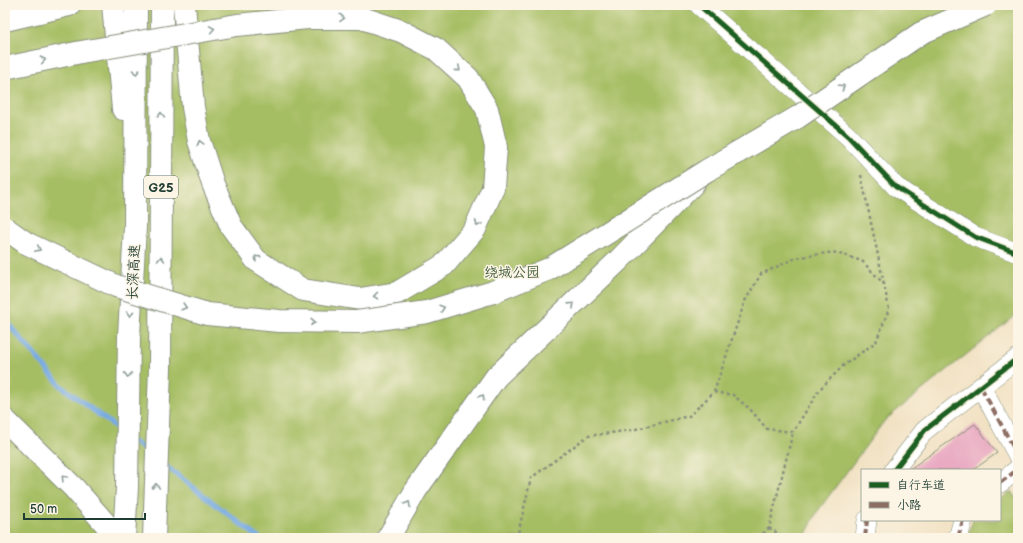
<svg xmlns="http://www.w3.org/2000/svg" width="1023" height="543" font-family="'Balsamiq Sans','LXGW WenKai TC',sans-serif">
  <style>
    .green { fill: #a6be64; stroke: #627e4c }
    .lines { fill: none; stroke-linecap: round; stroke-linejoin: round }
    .stream { stroke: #78abe4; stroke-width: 5 }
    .building { fill: #e9aac2 }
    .minor-casing { stroke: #88907c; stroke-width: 20 }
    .motorway-casing { stroke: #88907c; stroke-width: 24 }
    .path { stroke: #88907c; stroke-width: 2.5; stroke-dasharray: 3 3; stroke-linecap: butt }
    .minor { stroke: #fff; stroke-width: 19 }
    .motorway { stroke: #fff; stroke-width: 22 }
    .motorway-bridge-casing { stroke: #88907c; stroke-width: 24; stroke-linecap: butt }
    .motorway-bridge { stroke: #fff; stroke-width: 22 }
    .quiet { stroke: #8d6e63; stroke-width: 4; stroke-dasharray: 8 4; stroke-linecap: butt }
    .cycleway-casing { stroke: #fcf5e5; stroke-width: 8 }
    .cycleway { stroke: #1b5e20; stroke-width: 5 }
    .oneway { stroke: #8f9e9a }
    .labels { text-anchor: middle; stroke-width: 3; stroke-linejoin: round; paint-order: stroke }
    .shield { fill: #fcf5e5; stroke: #617469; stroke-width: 1 }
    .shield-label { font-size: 13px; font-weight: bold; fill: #1f3d34 }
    .street-label { font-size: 14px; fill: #1f3d34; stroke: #fcf5e5 }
    .park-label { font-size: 14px; fill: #415d40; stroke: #fcf5e5 }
  </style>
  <rect width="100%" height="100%" fill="#fcf5e5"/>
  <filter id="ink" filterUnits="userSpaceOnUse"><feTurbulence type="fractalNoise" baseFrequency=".025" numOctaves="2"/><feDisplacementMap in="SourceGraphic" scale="8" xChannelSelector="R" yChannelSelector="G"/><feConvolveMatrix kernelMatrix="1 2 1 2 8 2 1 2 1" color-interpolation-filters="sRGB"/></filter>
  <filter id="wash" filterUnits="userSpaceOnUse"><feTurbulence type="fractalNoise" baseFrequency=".012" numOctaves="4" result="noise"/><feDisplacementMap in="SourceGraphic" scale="16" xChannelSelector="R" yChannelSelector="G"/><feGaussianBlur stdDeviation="0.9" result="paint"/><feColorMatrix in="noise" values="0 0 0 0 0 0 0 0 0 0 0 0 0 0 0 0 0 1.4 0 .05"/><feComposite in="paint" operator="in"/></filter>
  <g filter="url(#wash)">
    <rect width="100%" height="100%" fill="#f2e2c4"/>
    <g class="green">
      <polygon points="5,5 1018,5 1018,313 885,420 817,512 804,538 5,538"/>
      <polygon points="1012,491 1018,501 1018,538 967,538 973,520 1000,520 1000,499"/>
    </g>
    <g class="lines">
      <g class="stream">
        <polyline points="5,320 61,386 122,432"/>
        <polyline points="134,442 150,454"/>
        <polyline points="163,464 259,538"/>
      </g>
    </g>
    <g id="blocks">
      <polygon class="building" points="975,424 997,453 973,470 908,470"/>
    </g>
  </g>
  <g filter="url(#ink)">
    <use href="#blocks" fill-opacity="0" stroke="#88907c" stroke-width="1"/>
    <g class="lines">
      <defs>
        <g id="minor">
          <polyline points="699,5 848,136 896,187 975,237 1018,253"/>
          <polyline points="981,387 1018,456"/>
          <polyline points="894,470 925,430 1018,358"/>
          <polyline points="1000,483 1018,469"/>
          <polyline points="865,538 867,520"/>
          <polyline points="958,538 963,520"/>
        </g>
        <g id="motorway">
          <polyline points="113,5 123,109"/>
          <polyline points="184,5 193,107 199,141 213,184 231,226 256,260 303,290 360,299 397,293 444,265 475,229 493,188"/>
          <polyline points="5,20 69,5"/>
          <polyline points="5,420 74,488 118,538"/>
          <polyline points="124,538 127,487 129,336 135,227 136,5"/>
          <polyline points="154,538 160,368 162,5"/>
          <polyline points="388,538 416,490 496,377 619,260 694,183"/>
        </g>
      </defs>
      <use href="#minor" class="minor-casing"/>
      <use href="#motorway" class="motorway-casing"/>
      <g class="path">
        <polyline points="861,175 884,284"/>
        <polyline points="714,392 733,395 750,409 767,429 793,432 769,528 758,538"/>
        <polyline points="769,528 786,538"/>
        <polyline points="517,538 531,478 588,436 632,430 689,416 714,392 745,301 761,274 796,258 833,252 862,261 884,284 889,309 876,342 844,365 819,390 793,432"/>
      </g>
      <use href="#minor" class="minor"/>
      <use href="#motorway" class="motorway"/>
      <defs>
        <g id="motorway-bridge">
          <polyline points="5,68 81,52 237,25 308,18 362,18 401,31 436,49 468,78 487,109 496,147 493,188"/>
          <polyline points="5,228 26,243 116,286 207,314 279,321 357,322 427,312 493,292 549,269 628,220 706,171 798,117 921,33 986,5"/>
        </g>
      </defs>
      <use href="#motorway-bridge" class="motorway-bridge-casing"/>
      <use href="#motorway-bridge" class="motorway-bridge"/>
      <g class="quiet">
        <polyline points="981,387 1018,456"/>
        <polyline points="1000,483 1018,469"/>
        <polyline points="865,538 867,520"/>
        <polyline points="958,538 963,520"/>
      </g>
      <defs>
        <g id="cycleway">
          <polyline points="699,5 848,136 896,187 975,237 1018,253"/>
          <polyline points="894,470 925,430 1018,358"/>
        </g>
      </defs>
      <use href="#cycleway" class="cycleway-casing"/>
      <use href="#cycleway" class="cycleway"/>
    </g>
    <defs><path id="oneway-chevron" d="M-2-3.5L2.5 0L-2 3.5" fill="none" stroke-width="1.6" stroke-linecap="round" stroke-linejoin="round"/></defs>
    <g class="oneway">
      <use href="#oneway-chevron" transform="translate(342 18) rotate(1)"/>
      <use href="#oneway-chevron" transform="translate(212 29) rotate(-10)"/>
      <use href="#oneway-chevron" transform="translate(43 60) rotate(-12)"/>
      <use href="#oneway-chevron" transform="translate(458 69) rotate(41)"/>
      <use href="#oneway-chevron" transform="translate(136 72) rotate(90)"/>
      <use href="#oneway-chevron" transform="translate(842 87) rotate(-34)"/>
      <use href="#oneway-chevron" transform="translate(161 115) rotate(-90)"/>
      <use href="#oneway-chevron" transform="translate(200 143) rotate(-105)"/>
      <use href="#oneway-chevron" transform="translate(478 224) rotate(114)"/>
      <use href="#oneway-chevron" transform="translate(38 249) rotate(25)"/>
      <use href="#oneway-chevron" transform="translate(257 258) rotate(-136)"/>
      <use href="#oneway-chevron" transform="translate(161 259) rotate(-90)"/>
      <use href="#oneway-chevron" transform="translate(376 296) rotate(172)"/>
      <use href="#oneway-chevron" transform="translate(572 305) rotate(-44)"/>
      <use href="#oneway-chevron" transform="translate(184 307) rotate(17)"/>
      <use href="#oneway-chevron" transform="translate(442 308) rotate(-17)"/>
      <use href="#oneway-chevron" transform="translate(130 314) rotate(93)"/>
      <use href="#oneway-chevron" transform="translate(313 322) rotate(1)"/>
      <use href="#oneway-chevron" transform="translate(128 375) rotate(91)"/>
      <use href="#oneway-chevron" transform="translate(482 397) rotate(-55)"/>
      <use href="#oneway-chevron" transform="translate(64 478) rotate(-135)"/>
      <use href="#oneway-chevron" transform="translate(156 486) rotate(-88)"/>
      <use href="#oneway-chevron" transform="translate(408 504) rotate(-60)"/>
    </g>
  </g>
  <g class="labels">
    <rect class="shield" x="144" y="176" width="34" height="22" rx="3"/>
    <g class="shield-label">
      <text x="161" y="192">G25</text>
    </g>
    <g class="street-label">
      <text transform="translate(133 272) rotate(-87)" y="5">长深高速</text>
    </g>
    <g class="park-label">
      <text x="512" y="277">绕城公园</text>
    </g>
  </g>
  <rect width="1023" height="543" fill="none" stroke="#fcf5e5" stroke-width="20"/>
  <rect x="861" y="469" width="140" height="52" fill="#fcf5e5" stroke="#a4ab9e"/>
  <rect x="869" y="482" width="20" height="6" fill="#1b5e20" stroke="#a4ab9e"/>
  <text x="897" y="489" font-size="12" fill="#1f3d34">自行车道</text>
  <rect x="869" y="502" width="20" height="6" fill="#8d6e63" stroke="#a4ab9e"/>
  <text x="897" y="509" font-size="12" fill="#1f3d34">小路</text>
  <path d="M24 513v6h121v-6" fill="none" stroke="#1f3d34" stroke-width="2"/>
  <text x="30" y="513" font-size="12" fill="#1f3d34" stroke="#fcf5e5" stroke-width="3" paint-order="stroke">50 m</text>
</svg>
